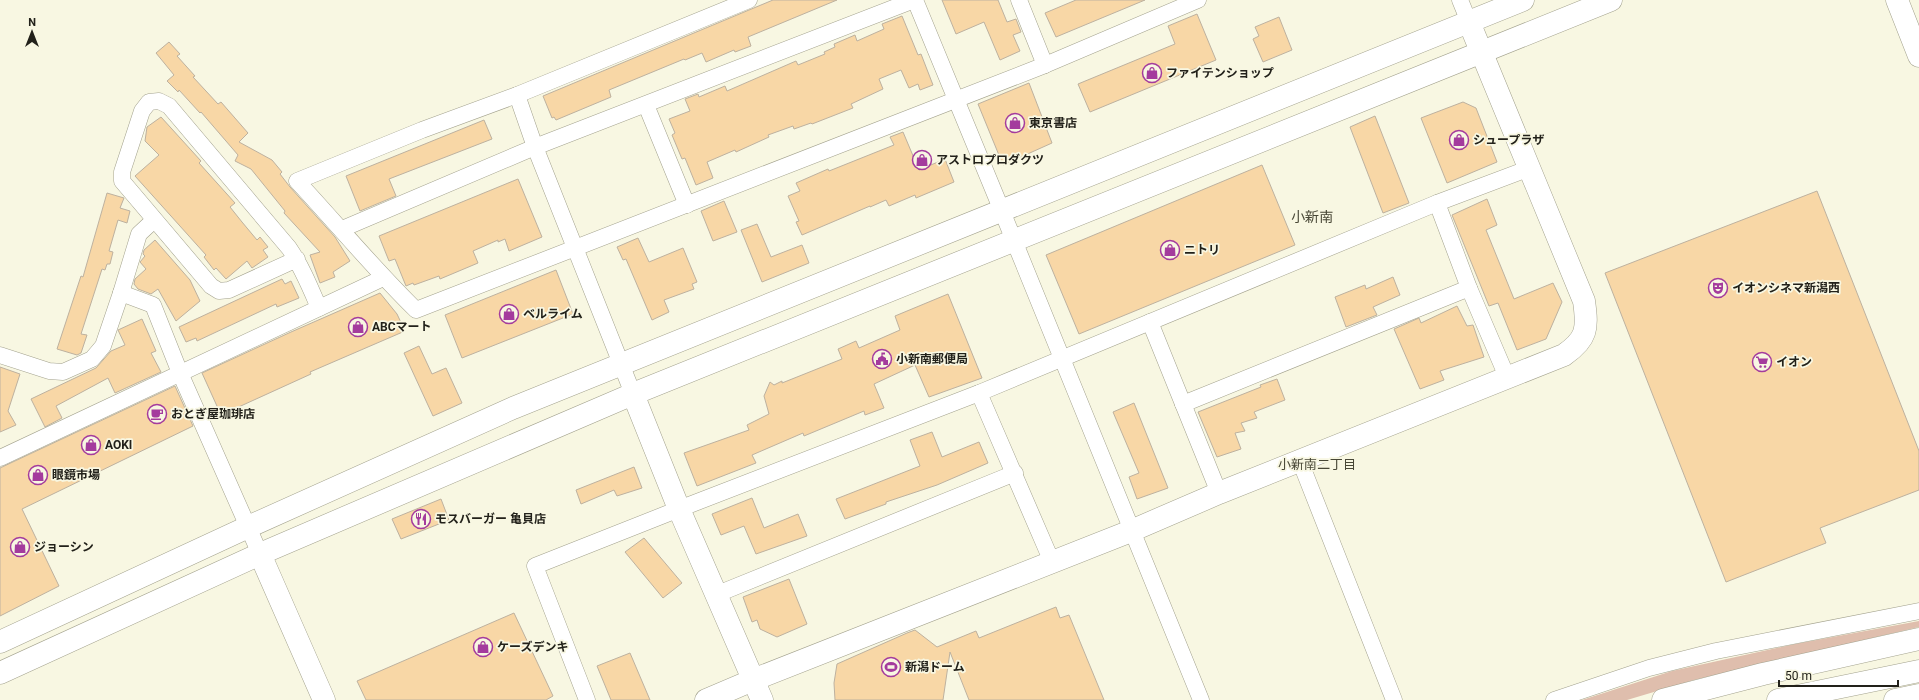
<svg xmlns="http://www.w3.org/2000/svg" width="1919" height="700" font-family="Roboto,'Noto Sans JP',sans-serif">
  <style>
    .green { fill: #dfbead }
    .building { fill: #f8d7a6; stroke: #bdb19f }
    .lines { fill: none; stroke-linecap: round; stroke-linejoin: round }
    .street-casing { stroke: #a3a28e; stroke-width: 17 }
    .secondary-casing { stroke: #a3a28e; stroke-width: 23 }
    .highway-casing { stroke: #a3a28e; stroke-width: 23 }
    .street { stroke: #fff; stroke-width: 16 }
    .secondary { stroke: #fff; stroke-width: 22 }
    .highway { stroke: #fff; stroke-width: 22 }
    .labels { text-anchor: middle; stroke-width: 3.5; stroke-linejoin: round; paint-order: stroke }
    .poi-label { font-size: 12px; font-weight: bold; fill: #22211a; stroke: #f8f7e2; text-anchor: start }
    .neighbourhood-label { font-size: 13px; fill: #484736; stroke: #f8f7e2 }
    .quarter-label { font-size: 14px; fill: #484736; stroke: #f8f7e2 }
  </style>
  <rect width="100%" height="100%" fill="#f8f7e2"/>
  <polygon class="green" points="1919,621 1919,627 1694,680 1627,700 1582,700 1672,671 1795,644"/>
  <g class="building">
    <polygon points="773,0 837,0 748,37 751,46 735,52 734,50 706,62 702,53 685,60 684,59 609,90 611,97 556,120 554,117 552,118 543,96"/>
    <polygon points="942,0 998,0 1007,22 1016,19 1021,32 1013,35 1020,51 1000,60 984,22 956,34"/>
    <polygon points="1076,0 1145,0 1056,37 1045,13"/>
    <polygon points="1197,14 1216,60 1090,112 1078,84 1175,44 1168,26"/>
    <polygon points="902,16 918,55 921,54 933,85 920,90 918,84 909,88 901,70 879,79 883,89 851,104 853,108 812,124 811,123 794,129 793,126 768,135 769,137 736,152 735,150 707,162 713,178 696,185 685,158 682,159 672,135 675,133 669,119 690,111 685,99 698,94 699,97 725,86 727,91 796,61 798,65 825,54 824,52 835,47 834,44 855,35 857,41 884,29 882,24"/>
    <polygon points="1279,17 1292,50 1263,62 1253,39 1259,36 1255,27"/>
    <polygon points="169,42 180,54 177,56 195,76 193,77 218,104 221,102 248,133 239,142 272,160 282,172 280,174 290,187 335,237 350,261 333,272 335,277 320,283 310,255 320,252 284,213 285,211 251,169 235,161 238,155 201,112 200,113 179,90 178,92 167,81 174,75 156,53"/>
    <polygon points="1029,83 1052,143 1003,165 978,104"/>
    <polygon points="1463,102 1476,108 1497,162 1447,183 1421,118"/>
    <polygon points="1375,116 1409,203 1383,213 1350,127"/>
    <polygon points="161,117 201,161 199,163 235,203 230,207 242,222 257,240 260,237 268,247 263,250 268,257 252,268 247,261 226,279 216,268 214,270 204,257 206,255 135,176 159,155 145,141 147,127"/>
    <polygon points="484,120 492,139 389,179 396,196 360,211 346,176"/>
    <polygon points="903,132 919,170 945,159 954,182 916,198 915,195 889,206 886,200 870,207 870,206 802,235 796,222 799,221 788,196 800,191 796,183 828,169 829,171 894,145 890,137"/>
    <polygon points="1262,165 1295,245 1079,334 1046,255"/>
    <polygon points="518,179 542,237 509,251 505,239 498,242 498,240 473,251 478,263 440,279 439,276 414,285 413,283 406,286 395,259 389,261 379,236"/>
    <polygon points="1817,191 1919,451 1919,490 1820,528 1826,543 1726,582 1605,273"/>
    <polygon points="107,193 124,198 120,208 130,211 127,223 118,220 109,251 113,252 110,264 107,264 105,270 102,269 81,334 87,335 81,353 77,355 57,349 81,276 83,277"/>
    <polygon points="1487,199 1497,225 1486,230 1514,299 1553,283 1562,302 1546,339 1517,350 1498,303 1489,306 1452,215"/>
    <polygon points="724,201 737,232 713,241 701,211"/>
    <polygon points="757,224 771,257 802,245 809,263 762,282 741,230"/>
    <polygon points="638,238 649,262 683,248 697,282 692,284 694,289 664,300 669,312 652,320 626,259 623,260 617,247"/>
    <polygon points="155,240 190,280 200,301 176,321 158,289 151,294 138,289 134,284 135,279 146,269 140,262 145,256 143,254 144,250"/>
    <polygon points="556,270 573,314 462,358 445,315"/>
    <polygon points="1393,277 1400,295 1373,307 1377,315 1346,327 1335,297 1365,285 1366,289"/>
    <polygon points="282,279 285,284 291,281 299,298 277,307 276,304 197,341 196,338 186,342 179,327"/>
    <polygon points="380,293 397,314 405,331 310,372 311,374 221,415 202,373 291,332"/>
    <polygon points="948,294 982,378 929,397 915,365 874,384 884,408 865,415 864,411 804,436 803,433 752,455 756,463 697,486 684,453 749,430 747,425 769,414 764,396 770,382 774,385 782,381 782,383 842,359 838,349 856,341 859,348 900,330 895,316"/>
    <polygon points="1457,306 1467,326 1473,325 1484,357 1440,371 1444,380 1420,389 1394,329 1419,318 1421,323"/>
    <polygon points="142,319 156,351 151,353 161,372 115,393 108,378 56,406 62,418 45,427 31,399 96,368 111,351 125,345 118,330"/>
    <polygon points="419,346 432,374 446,368 462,403 433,416 404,353"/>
    <polygon points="0,367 20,374 8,411 16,425 0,432"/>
    <polygon points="1277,379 1285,400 1254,412 1257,418 1241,423 1245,431 1235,433 1241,449 1217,457 1198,412 1261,387 1260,385"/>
    <polygon points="175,386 193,426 22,509 59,586 0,616 0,468"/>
    <polygon points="1134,403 1168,488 1137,499 1129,477 1139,473 1113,412"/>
    <polygon points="932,432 942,457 979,442 988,463 937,485 886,502 886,504 845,519 836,499 920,466 910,440"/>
    <polygon points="634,467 642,488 617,496 614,490 581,504 576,490"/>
    <polygon points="752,498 764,528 798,514 807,536 756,554 744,526 721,535 712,514"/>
    <polygon points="441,499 449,520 401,539 392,519"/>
    <polygon points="644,538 682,583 663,598 625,552"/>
    <polygon points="789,579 807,624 777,637 760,629 757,620 752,622 743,597"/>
    <polygon points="1056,607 1060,618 1069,615 1104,700 969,700 950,652 943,700 835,700 834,683 837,664 907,633 915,630 937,647 976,631 979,638"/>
    <polygon points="514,613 553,696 546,700 366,700 357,681"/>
    <polygon points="630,653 650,700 611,700 597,666"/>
  </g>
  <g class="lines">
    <defs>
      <g id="street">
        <path d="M 749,0 L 517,95 L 422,130 L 297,181 C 337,224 374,269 416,310 L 1045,65 L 1198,0"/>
        <polyline points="915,0 1002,211 1201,700"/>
        <polyline points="1019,0 1045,65"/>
        <polyline points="1460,0 1469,22"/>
        <polyline points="517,95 535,147 633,394"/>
        <polyline points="646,105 687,205"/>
        <polyline points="1437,203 1469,288 1507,377"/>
        <polyline points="342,229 535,147 914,0"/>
        <path d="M 297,259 L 229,290 L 219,291 L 211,286 L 122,181 L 122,172 L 142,111 L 149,102 L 159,101 L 169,106 L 289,248 C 302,267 310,287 319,308"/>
        <polyline points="121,293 139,234 154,220"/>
        <polyline points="1150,322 1219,493"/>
        <polyline points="0,355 49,371 63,372 92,359 103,346 121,293 153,305 180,373 260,554"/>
        <polyline points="979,393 1052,562"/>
        <polyline points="1183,404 1469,288"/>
        <polyline points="0,458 383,278"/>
        <polyline points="1300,461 1394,700"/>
        <polyline points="715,595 1015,473"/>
        <polyline points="587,700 535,566 679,509 979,393 1437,203 1530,168"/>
        <polyline points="1554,700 1649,668 1716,651 1919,611"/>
      </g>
      <g id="secondary">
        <polyline points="1897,0 1919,56"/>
        <polyline points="633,394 679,509 762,700"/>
        <polyline points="260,554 324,700"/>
        <polyline points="0,642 248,527 513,408 1523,0"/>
        <polyline points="0,673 260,554 633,394 1611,0"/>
        <path d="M 706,700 L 753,680 L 1131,531 L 1219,493 L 1564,355 C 1587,339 1588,329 1584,301 L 1469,22"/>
      </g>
      <g id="highway">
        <polyline points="1663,700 1763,674 1919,639"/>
        <polyline points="1778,700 1919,671"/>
        <polyline points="1895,700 1919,695"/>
      </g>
    </defs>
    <use href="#street" class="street-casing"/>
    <use href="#secondary" class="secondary-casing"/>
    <use href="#highway" class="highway-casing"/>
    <use href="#street" class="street"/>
    <use href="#secondary" class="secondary"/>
    <use href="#highway" class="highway"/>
  </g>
  <defs>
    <symbol id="shop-ring" viewBox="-11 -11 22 22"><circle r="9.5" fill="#f8f7e2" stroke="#a43b9d" stroke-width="1.5"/><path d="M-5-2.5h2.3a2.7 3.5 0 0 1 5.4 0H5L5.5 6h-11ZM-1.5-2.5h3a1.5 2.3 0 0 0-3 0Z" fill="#a43b9d"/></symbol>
    <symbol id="theatre-ring" viewBox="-11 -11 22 22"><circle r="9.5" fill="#f8f7e2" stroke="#a43b9d" stroke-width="1.5"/><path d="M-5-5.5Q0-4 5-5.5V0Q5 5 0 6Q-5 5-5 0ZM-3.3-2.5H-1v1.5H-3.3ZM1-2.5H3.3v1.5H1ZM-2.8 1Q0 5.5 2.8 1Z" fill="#a43b9d"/></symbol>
    <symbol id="civic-ring" viewBox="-11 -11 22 22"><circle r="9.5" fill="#f8f7e2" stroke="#a43b9d" stroke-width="1.5"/><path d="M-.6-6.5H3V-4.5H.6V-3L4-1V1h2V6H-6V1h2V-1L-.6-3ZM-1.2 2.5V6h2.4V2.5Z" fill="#a43b9d"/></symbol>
    <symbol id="supermarket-ring" viewBox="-11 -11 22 22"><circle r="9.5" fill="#f8f7e2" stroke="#a43b9d" stroke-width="1.5"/><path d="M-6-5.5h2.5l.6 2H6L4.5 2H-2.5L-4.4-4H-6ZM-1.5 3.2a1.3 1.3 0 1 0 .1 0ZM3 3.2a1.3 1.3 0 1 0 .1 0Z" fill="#a43b9d"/></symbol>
    <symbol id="cafe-ring" viewBox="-11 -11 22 22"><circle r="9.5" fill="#f8f7e2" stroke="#a43b9d" stroke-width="1.5"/><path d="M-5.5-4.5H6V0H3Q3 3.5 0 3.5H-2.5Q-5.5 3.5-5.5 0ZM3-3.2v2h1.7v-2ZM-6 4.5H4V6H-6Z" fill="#a43b9d"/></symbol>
    <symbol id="restaurant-ring" viewBox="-11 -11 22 22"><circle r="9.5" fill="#f8f7e2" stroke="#a43b9d" stroke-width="1.5"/><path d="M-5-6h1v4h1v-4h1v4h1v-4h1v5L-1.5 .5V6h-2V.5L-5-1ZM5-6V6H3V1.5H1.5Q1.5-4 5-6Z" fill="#a43b9d"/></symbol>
    <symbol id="stadium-ring" viewBox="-11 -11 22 22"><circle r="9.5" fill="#f8f7e2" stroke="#a43b9d" stroke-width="1.5"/><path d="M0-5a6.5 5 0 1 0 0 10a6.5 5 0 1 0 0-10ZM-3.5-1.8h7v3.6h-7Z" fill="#a43b9d"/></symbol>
  </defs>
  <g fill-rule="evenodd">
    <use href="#shop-ring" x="1141" y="62" width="22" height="22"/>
    <use href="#shop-ring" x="1004" y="112" width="22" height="22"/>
    <use href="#shop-ring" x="1448" y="129" width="22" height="22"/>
    <use href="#shop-ring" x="911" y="149" width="22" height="22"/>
    <use href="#shop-ring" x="1159" y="239" width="22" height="22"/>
    <use href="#theatre-ring" x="1707" y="277" width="22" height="22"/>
    <use href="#shop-ring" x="498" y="303" width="22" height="22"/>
    <use href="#shop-ring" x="347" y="316" width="22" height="22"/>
    <use href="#civic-ring" x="871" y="348" width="22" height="22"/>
    <use href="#supermarket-ring" x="1751" y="351" width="22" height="22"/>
    <use href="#cafe-ring" x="146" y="403" width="22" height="22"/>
    <use href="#shop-ring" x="80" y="434" width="22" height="22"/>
    <use href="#shop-ring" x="27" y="464" width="22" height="22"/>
    <use href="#restaurant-ring" x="410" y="508" width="22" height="22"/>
    <use href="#shop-ring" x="9" y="536" width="22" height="22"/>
    <use href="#shop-ring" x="472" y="636" width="22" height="22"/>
    <use href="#stadium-ring" x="880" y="656" width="22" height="22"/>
  </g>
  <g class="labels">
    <g class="poi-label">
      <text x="1166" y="77">ファイテンショップ</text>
      <text x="1029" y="127">東京書店</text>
      <text x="1473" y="144">シュープラザ</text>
      <text x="936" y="164">アストロプロダクツ</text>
      <text x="1184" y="254">ニトリ</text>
      <text x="1732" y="292">イオンシネマ新潟西</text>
      <text x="523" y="318">ベルライム</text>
      <text x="372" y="331">ABCマート</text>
      <text x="896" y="363">小新南郵便局</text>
      <text x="1776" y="366">イオン</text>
      <text x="171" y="418">おとぎ屋珈琲店</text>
      <text x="105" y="449">AOKI</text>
      <text x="52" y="479">眼鏡市場</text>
      <text x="435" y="523">モスバーガー 亀貝店</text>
      <text x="34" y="551">ジョーシン</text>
      <text x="497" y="651">ケーズデンキ</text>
      <text x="905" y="671">新潟ドーム</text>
    </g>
    <g class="neighbourhood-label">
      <text x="1317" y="469">小新南二丁目</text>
    </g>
    <g class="quarter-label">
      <text x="1312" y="222">小新南</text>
    </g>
  </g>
  <g transform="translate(32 32)" stroke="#f8f7e2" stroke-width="3" paint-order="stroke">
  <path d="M0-3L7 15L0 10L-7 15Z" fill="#22211a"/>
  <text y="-6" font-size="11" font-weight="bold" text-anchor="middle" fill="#22211a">N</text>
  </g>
  <path d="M1779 680v6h119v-6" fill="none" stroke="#22211a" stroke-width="2"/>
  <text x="1785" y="680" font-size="12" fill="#22211a" stroke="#f8f7e2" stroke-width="3" paint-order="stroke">50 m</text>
</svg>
